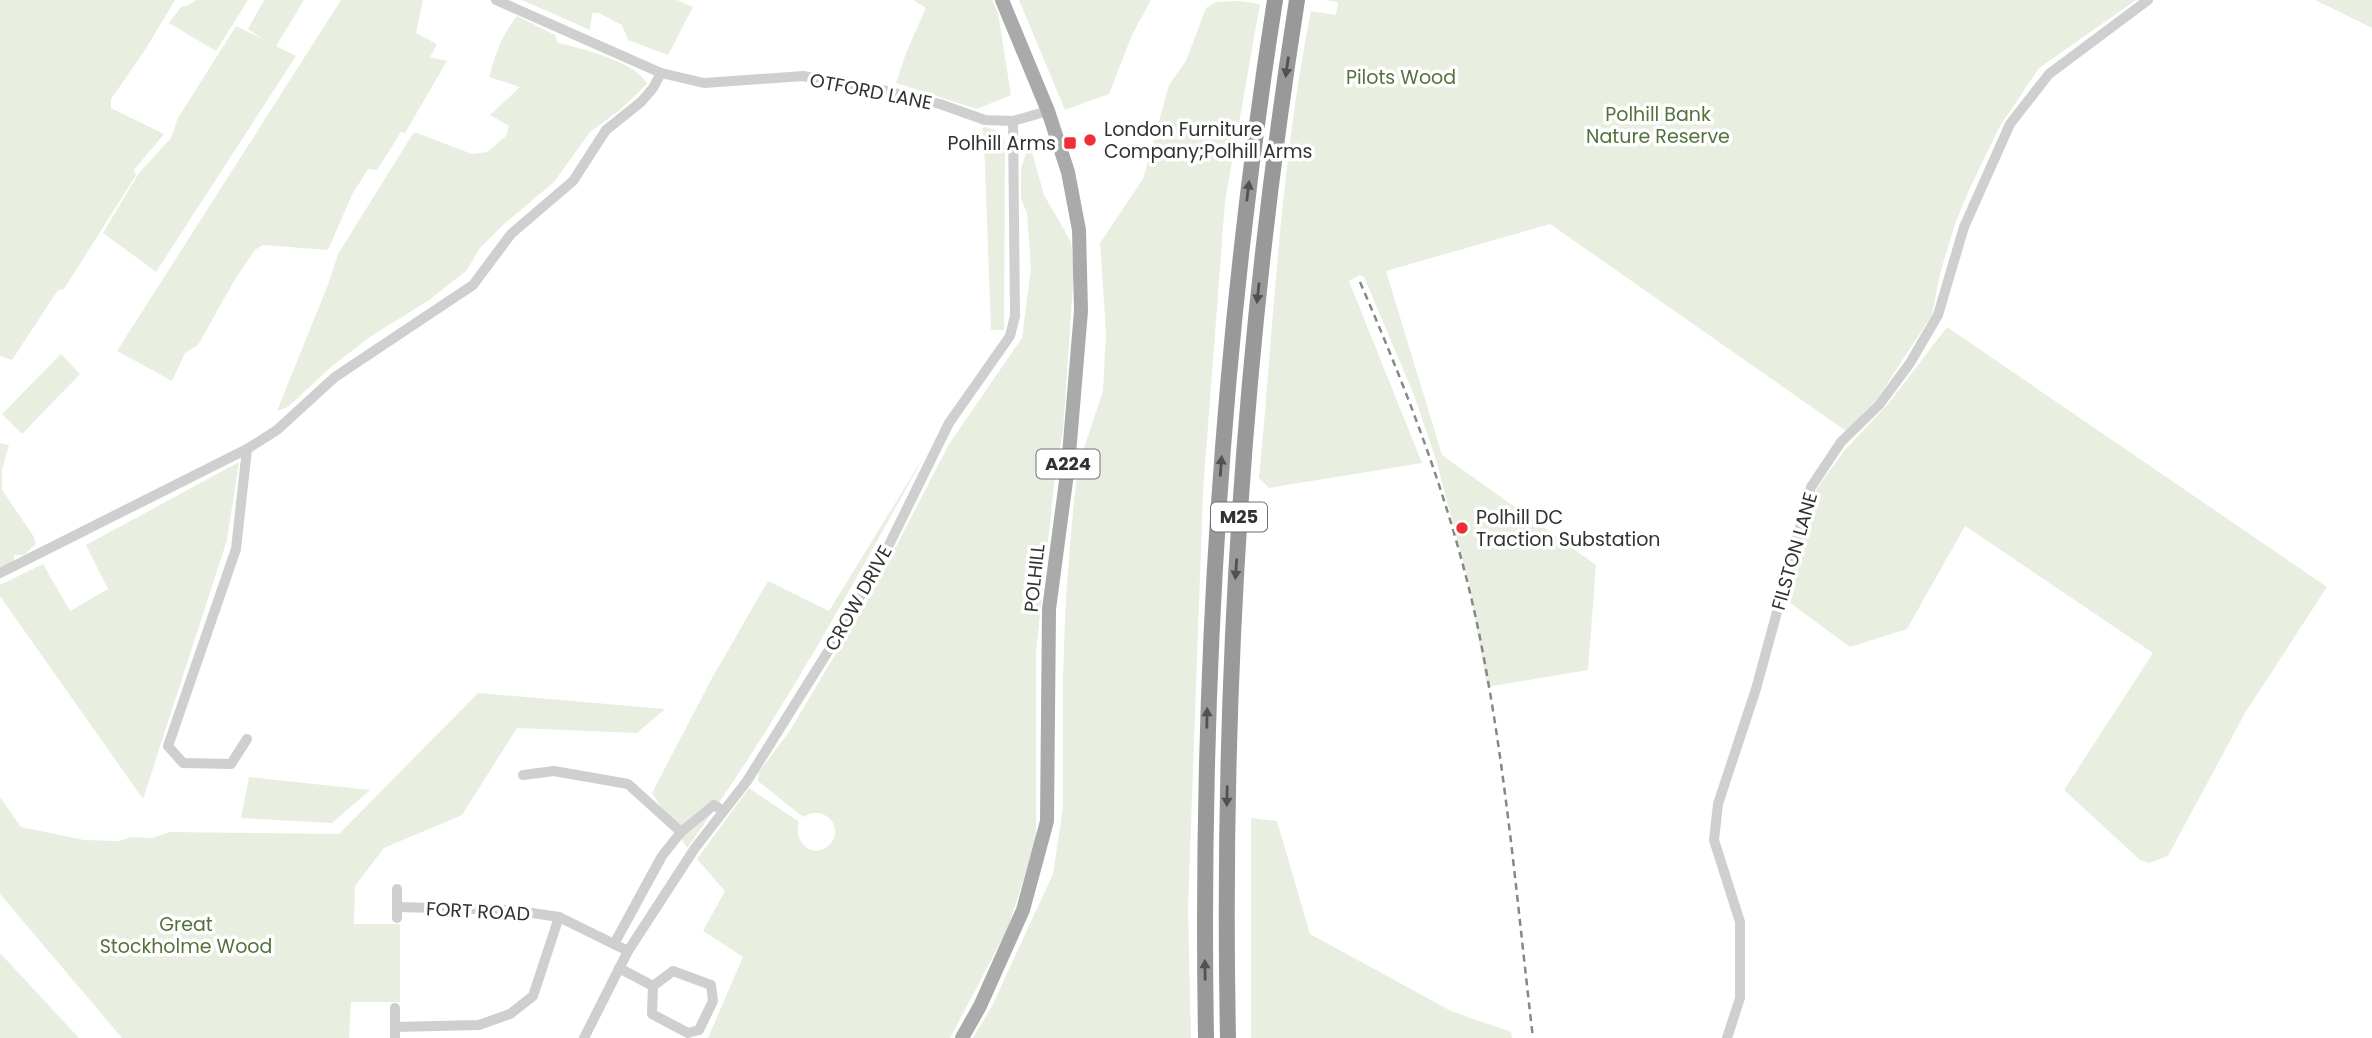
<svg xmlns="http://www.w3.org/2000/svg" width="2372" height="1038" font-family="Poppins,sans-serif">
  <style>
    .green { fill: #e8efe0 }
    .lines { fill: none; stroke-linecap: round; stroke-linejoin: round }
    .minor { stroke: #cfcfcf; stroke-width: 10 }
    .major { stroke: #aaa; stroke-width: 14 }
    .highway { stroke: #999; stroke-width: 16 }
    .rail { stroke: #878787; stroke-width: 2.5; stroke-dasharray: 7 5; stroke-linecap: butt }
    .oneway { fill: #515151 }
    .poi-dot { fill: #ee2f35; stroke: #fff; stroke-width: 2.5 }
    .labels { text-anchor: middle; stroke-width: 7; stroke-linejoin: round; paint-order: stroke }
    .shield { fill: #fff; stroke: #707070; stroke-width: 2 }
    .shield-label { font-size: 18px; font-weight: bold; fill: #323232 }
    .park-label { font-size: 19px; fill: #53713c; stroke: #fff }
    .street-label { font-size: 19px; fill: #323232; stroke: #fff }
    .poi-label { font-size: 19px; fill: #323232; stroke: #fff; text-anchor: start }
  </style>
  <rect width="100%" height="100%" fill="#fff"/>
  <g class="green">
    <polygon points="0,0 175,0 145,50 111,99 111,108 164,134 134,170 136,175 64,289 58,290 12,360 0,356"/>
    <polygon points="196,0 248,0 216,51 169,23 181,7 188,5"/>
    <polygon points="264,0 304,0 276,46 296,56 156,272 103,233 139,173 171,138 178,118 236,26 264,40 248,29"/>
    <polygon points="341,0 423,0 416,33 437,44 430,57 447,61 405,133 401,132 377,170 368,169 352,195 328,250 263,245 255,250 234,281 198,345 185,353 172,381 117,351"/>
    <polygon points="522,0 677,0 693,7 668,55 628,40 622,25 599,13 592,13 590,30"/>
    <polygon points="913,0 992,0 998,13 1011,95 977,109 896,83 906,53 926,8"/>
    <polygon points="1019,0 1151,0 1132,35 1109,94 1065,110"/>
    <path d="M 1324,0 L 2136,0 L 2039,68 L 2000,126 L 1969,190 L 1955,224 L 1940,274 L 1932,315 L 1877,399 L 1846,431 L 1550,224 L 1386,271 L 1442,455 L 1596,565 L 1588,670 L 1487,687 L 1469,584 L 1436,460 L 1414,395 L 1364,277 L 1360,275 L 1349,281 L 1422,463 L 1269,488 L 1259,478 C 1274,323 1280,165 1311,11 L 1336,15 L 1338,2 Z"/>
    <polygon points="2315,0 2372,0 2372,28"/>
    <polygon points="1239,1 1260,4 1225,202 1203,492 1188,909 1191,1038 973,1038 992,1006 1053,874 1063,807 1063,674 1066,594 1073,511 1078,466 1103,391 1106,332 1100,243 1143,179 1169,85 1186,61 1206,8 1216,2"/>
    <path d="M 517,16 L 555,35 L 558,43 C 580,48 639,63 647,84 L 620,110 L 590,132 L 554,182 L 504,224 L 480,248 L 466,271 L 429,300 L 370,337 L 332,366 L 288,407 L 277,411 L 329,282 L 338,254 L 414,132 L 472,154 L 487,152 L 506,136 L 509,126 L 490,115 L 520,87 L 489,77 C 495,55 502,34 517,16 Z"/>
    <polygon points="986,127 995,130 1004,138 1005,152 1004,330 991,330 984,140 982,128"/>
    <path d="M 1032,152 L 1044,195 L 1071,242 L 1074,270 L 1063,431 L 1055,477 L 1036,652 L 1036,840 L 1008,928 L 950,1038 L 708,1038 L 743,957 L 703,931 L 725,891 L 697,859 L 749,788 L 799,822 C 793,839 809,859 827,847 C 847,832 827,802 803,817 L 758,781 L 759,772 L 789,732 L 872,593 L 949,444 L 1022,338 L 1031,268 L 1027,213 L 1021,199 L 1021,169 L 1026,153 Z"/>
    <polygon points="1947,327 2327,587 2245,713 2168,856 2149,863 2140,860 2064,790 2153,653 1965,526 1907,629 1850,647 1785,599 1817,488 1845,450 1888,404"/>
    <polygon points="61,354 80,374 22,434 2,414"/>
    <polygon points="0,443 9,445 2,469 2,490 34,537 36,544 24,555 14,555 14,562 0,568"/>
    <path d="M 926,453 C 851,588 778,723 687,848 L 652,793 L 712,678 L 768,581 L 829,611 Z"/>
    <polygon points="239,462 227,540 143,799 0,596 0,585 43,564 70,611 108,589 86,545"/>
    <polygon points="478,693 665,709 637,733 517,728 462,815 384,848 355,886 354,924 400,924 400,1002 351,1002 349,1038 122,1038 0,894 0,797 21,827 84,840 119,841 131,837 152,838 170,832 339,834"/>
    <polygon points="249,777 370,790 332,823 241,818"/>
    <polygon points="1251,818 1277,821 1310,934 1451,1011 1511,1032 1512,1038 1251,1038"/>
    <polygon points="0,953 79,1038 0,1038"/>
  </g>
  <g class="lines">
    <g class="minor">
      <polyline points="496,0 661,73 704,83 803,76 883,90 940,104 985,120 1013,121 1048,111"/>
      <polyline points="0,573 247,449 277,430 335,377 473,285 511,234 573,181 606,130 641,102 653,88 661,73"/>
      <polyline points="247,739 231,764 183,763 168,746 236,549 247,449"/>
      <polyline points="523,775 554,771 628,784 681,832"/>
      <polyline points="397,889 397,918"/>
      <polyline points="397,907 512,910 559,917 628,951"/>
      <polyline points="614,944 662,856 681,832 714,805 723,811"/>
      <polyline points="619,968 653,986"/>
      <polygon points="673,971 711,985 713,1001 699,1030 688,1033 652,1014 653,986"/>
      <polyline points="395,1027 479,1025 510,1014 533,996 559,917"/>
      <polyline points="395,1038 395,1008"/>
      <polyline points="584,1038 628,951 695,848 747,781 827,653 882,559 949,423 1010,336 1015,316 1013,121"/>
      <polyline points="1727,1038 1740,998 1740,922 1714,840 1718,804 1756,689 1811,487 1841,442 1879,405 1910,363 1938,315 1964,227 2010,124 2049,74 2148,0"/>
    </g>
    <polyline class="major" points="962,1038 980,1006 1023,910 1047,821 1049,609 1068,466 1081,311 1079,230 1068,172 1048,111 1002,0"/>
    <g class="highway">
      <path d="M 1206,1038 C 1200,690 1221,344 1275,0"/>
      <path d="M 1228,1038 C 1221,690 1243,343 1297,0"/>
    </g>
    <path class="rail" d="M 1360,282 C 1409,395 1454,511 1479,633 C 1506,766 1517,903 1533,1038"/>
  </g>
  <defs><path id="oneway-solid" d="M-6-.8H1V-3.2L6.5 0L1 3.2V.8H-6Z" transform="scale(1.75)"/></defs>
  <g class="oneway">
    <use href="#oneway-solid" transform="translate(1287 67) rotate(98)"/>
    <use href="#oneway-solid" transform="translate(1248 191) rotate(-83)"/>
    <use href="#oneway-solid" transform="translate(1258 293) rotate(96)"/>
    <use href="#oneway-solid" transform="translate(1221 466) rotate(-86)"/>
    <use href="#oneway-solid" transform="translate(1236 569) rotate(94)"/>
    <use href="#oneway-solid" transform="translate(1207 718) rotate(-89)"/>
    <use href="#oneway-solid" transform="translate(1227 796) rotate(91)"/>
    <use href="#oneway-solid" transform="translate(1205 970) rotate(-91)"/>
  </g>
  <g class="poi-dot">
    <circle cx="1090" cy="140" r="7"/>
    <rect x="1063" y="136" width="14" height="14" rx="3.5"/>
    <circle cx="1462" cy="528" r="7"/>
  </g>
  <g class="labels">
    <g class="shield">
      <rect x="1036.5" y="449.5" width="63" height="29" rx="5"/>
      <rect x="1211" y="502.5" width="56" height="29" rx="5"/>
    </g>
    <g class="shield-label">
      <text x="1068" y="470">A224</text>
      <text x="1239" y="523">M25</text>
    </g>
    <g class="park-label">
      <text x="1401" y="84">Pilots Wood</text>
      <text x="1658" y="121">Polhill Bank<tspan x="1658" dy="22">Nature Reserve</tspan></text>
      <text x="186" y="931">Great<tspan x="186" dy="22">Stockholme Wood</tspan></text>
    </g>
    <g class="street-label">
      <text transform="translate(871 91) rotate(11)" y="7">OTFORD LANE</text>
      <text transform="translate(1794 551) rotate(-74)" y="7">FILSTON LANE</text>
      <text transform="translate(1034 578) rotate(-84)" y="7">POLHILL</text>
      <text transform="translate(858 598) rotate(-61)" y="7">CROW DRIVE</text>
      <text transform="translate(478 911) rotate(3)" y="7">FORT ROAD</text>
    </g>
    <g class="poi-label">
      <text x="1104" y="136">London Furniture<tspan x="1104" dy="22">Company;Polhill Arms</tspan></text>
      <text x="1056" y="150" text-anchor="end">Polhill Arms</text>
      <text x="1476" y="524">Polhill DC<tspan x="1476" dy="22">Traction Substation</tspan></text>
    </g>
  </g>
</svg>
